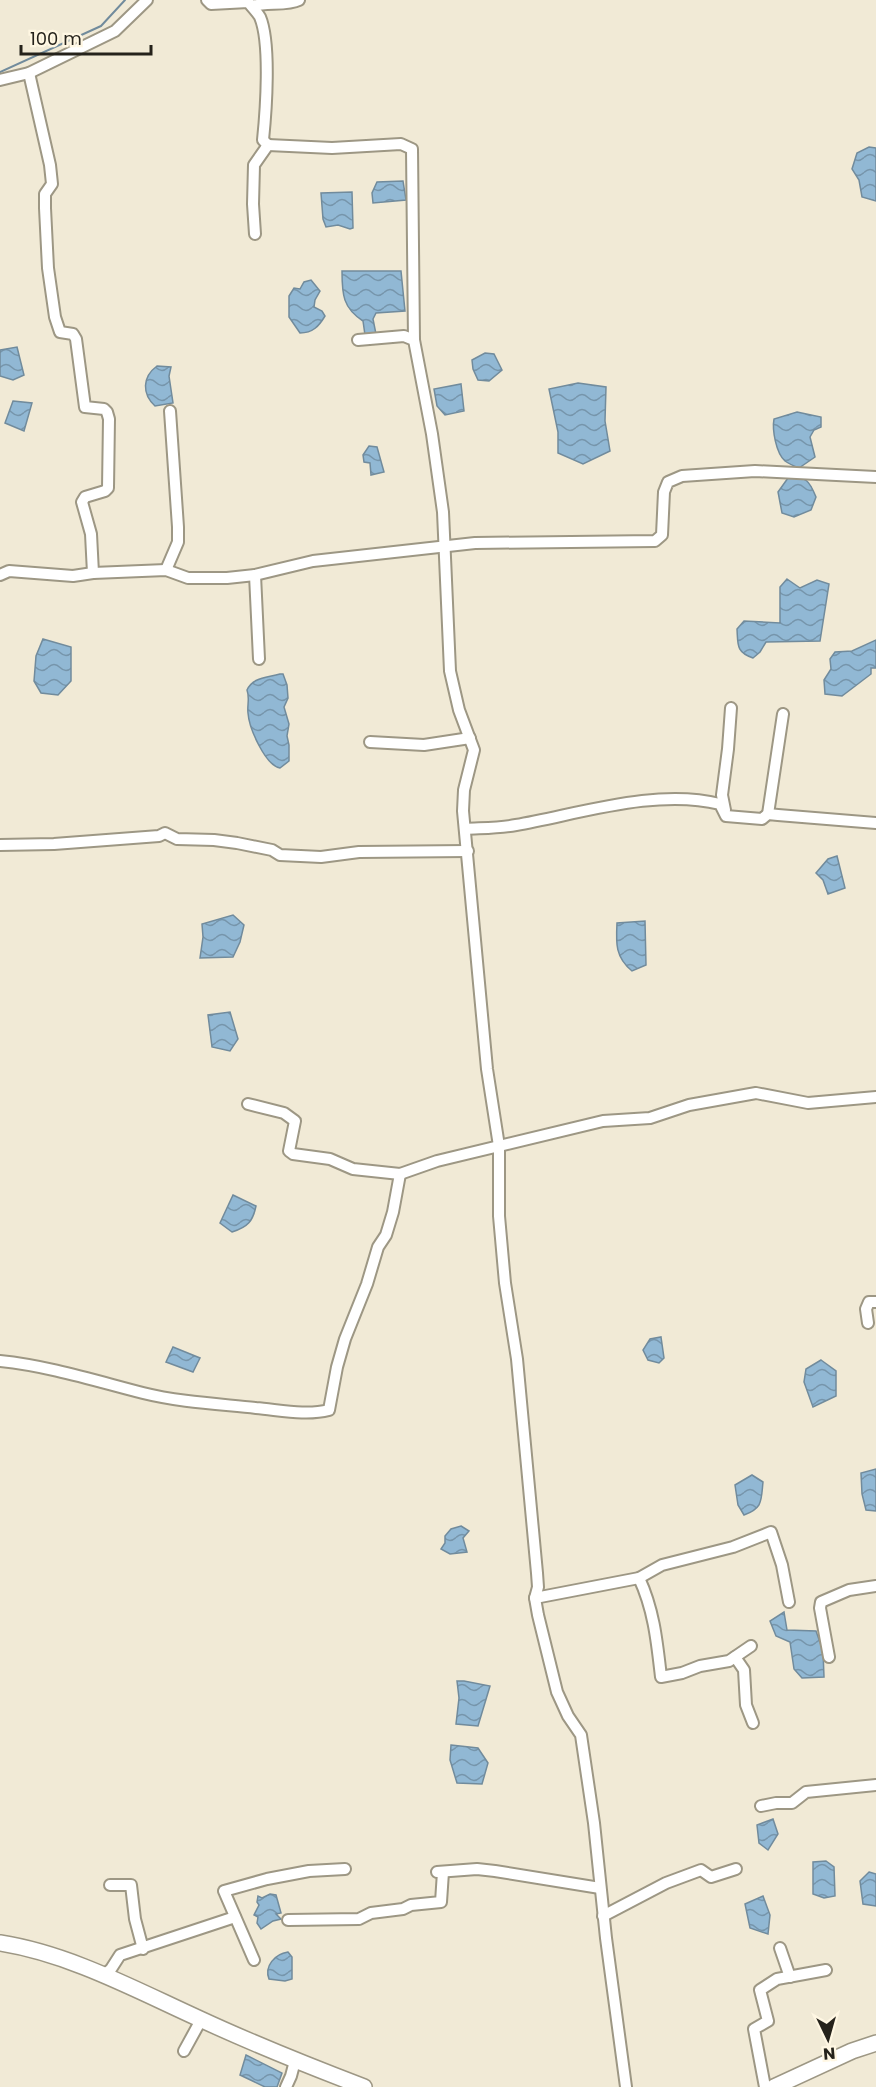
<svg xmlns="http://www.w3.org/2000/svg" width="876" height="2087" font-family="Poppins,sans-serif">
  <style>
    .water { fill: url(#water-waves); stroke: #718b9c; stroke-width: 1.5 }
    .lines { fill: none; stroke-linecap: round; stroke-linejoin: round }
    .stream { stroke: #718b9c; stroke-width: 2 }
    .street-casing { stroke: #9d9784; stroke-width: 14 }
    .secondary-casing { stroke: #9d9784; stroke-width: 18 }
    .street { stroke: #fff; stroke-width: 10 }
    .secondary { stroke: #fff; stroke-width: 15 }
  </style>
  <defs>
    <pattern id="water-waves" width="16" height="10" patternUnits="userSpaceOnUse" patternTransform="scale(1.5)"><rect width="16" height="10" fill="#91b8d4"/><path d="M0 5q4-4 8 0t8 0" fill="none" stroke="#7695ab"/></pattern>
  </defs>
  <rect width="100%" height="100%" fill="#f1ead6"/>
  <g class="water">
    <polygon points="869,147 876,148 876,201 862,197 859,180 852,169 857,153"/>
    <polygon points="403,181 406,200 373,203 372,193 377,182"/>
    <polygon points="352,192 353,228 350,229 338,225 326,227 323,219 321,193"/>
    <path d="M 342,271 L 401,271 L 405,311 L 376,313 L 373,319 L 376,334 L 365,335 L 363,321 C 343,308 342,295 342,271 Z"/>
    <path d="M 311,280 L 320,291 L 315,300 L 314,307 L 322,311 L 325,316 C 319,326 313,333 300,333 L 289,317 L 289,296 L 294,288 L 300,289 L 304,282 Z"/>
    <polygon points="17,347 24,375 13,380 0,376 0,350"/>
    <polygon points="485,353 494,354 502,370 489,381 478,380 473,369 472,360"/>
    <path d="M 157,366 L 171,367 L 169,376 L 173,403 L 155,406 C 142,394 142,377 157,366 Z"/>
    <polygon points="578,383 606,387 605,421 610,451 583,464 558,453 558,432 549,389"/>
    <polygon points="461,384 464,411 445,415 437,406 434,389"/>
    <polygon points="13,401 32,403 24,431 5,423"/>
    <path d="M 797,412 L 821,417 L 821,427 L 814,430 L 810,437 L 815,457 L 799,468 C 794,466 789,464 785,461 C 776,453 772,430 774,419 Z"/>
    <polygon points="369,446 377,447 384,472 371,475 370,463 364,462 363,455"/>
    <path d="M 788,478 C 807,477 809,480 816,497 L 811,510 L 794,517 L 782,513 L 778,492 Z"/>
    <path d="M 787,579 L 800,588 L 817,580 L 829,584 L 820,641 L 766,642 L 760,652 L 753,658 C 736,652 738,645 737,629 L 744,621 L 780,623 L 780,587 Z"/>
    <polygon points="43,639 71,647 71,681 58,695 41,693 34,681 36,656"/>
    <polygon points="876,640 876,668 871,668 871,674 842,696 825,694 824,680 831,669 830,659 835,652 852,651"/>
    <path d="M 280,674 L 283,674 L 287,685 L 288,698 L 284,707 L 289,724 L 287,736 L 289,745 L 289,761 L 280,768 C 265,765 249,728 248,713 C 247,705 250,698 247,690 C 253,677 267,678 280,674 Z"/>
    <polygon points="837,856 845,888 828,894 823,880 816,873 828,859"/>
    <polygon points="233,915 244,925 240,942 233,957 200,958 203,937 202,924"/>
    <path d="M 645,921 L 646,965 L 632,971 C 615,957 616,943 617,923 Z"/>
    <polygon points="230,1012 238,1039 230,1051 212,1047 208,1015"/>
    <path d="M 233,1195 L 256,1206 C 253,1221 248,1227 232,1232 L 220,1223 Z"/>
    <polygon points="661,1337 664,1358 659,1363 648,1360 643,1350 650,1339"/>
    <polygon points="173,1347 200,1358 193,1372 166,1362"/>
    <polygon points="821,1360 836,1371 836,1396 813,1407 804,1382 806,1369"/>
    <polygon points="876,1469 876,1511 866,1510 862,1494 861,1473"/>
    <path d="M 752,1475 L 763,1482 C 761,1501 763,1508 744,1515 L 738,1505 L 735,1485 Z"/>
    <polygon points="461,1526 469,1531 463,1538 467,1552 450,1554 441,1549 445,1543 445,1536 451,1529"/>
    <polygon points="784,1612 787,1630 816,1631 823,1651 824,1677 802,1678 794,1669 790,1642 776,1636 770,1621"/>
    <polygon points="457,1681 464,1681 490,1686 478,1726 456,1724 459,1698"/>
    <polygon points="451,1745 478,1748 488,1763 482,1784 457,1783 450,1760"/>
    <polygon points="773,1819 778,1834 768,1850 759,1843 757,1825"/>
    <polygon points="826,1861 834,1867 835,1896 824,1898 813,1894 813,1862"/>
    <polygon points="869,1872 876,1874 876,1906 863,1904 860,1881"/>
    <polygon points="270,1894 276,1895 281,1913 276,1914 281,1919 273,1921 261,1929 257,1923 258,1917 254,1915 259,1905 257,1902 258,1896 262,1898"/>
    <polygon points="763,1896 770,1915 768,1934 750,1928 745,1904"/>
    <path d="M 288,1952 L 292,1957 L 292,1979 L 285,1981 L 269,1979 C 264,1966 275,1954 288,1952 Z"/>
    <polygon points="246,2055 282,2073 277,2087 265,2087 240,2075"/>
  </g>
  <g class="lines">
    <polyline class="stream" points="0,72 101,26 125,0"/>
    <defs>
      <g id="street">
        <path d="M 207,0 L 211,4 L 248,2 C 252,7 257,12 260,17 C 271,43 266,111 263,140 L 268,145"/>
        <path d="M 252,6 C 267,2 287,6 299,0"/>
        <polyline points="29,73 50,165 52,184 45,194 45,208 48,268 55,317 60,332 73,334 76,339 85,407 104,409 107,412 109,419 108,488 105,491 85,497 82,502 91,534 93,573"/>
        <polyline points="0,80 29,73 115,31 147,0"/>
        <polyline points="268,145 332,148 401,144 412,149 414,340"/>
        <polyline points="255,234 253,204 254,165 268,145"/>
        <polyline points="358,340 404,336 414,340 432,434 443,512 450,671 459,710 474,750 464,790 463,811 487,1069 499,1146 499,1216 505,1283 517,1359 537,1573 538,1587 535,1598 538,1615 557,1692 568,1716 581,1735 594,1823 606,1938 626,2087"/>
        <polyline points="166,570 178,542 178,527 170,411"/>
        <polyline points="0,575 9,571 73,576 93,573 166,570 188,578 227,578 255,575 313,561 475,543 655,541 662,535 664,492 668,482 682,476 755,471 876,477"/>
        <polyline points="255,575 259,659"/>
        <polyline points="370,742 424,745 470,738"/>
        <polyline points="725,810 722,795 728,749 731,708"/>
        <polyline points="768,814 783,714"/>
        <path d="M 466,829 C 482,828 500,828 516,825 C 579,814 656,788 720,804 L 726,816 L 762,819 L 768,814 L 778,815 L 876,823"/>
        <polyline points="0,845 54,844 159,836 165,833 177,839 214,840 237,843 272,850 280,855 321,857 359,852 468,851"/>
        <polyline points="248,1104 284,1113 295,1121 289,1151 293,1154 330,1159 353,1169 400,1174 437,1161 603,1121 650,1118 689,1105 756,1093 808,1103 876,1097"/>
        <polyline points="868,1323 866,1309 869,1302 876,1302"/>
        <path d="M 0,1361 C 49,1366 96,1381 143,1393 C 179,1402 219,1404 256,1408 C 280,1410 306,1416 329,1410 L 337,1367 L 345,1339 L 367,1284 L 378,1247 L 386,1235 L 393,1212 L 400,1174"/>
        <path d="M 639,1578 C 654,1610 657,1642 661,1677 L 682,1673 L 700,1666 L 729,1661 L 751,1646"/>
        <polyline points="535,1598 639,1578 662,1565 733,1547 771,1532 782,1565 789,1602"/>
        <polyline points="735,1657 744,1670 746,1705 753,1723"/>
        <polyline points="829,1657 820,1608 821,1602 849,1590 876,1586"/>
        <polyline points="761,1806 776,1803 792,1803 806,1792 876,1785"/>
        <polyline points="437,1872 477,1869 495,1871 600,1888"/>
        <polyline points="110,1885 131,1885 135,1919 143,1949"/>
        <polyline points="603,1916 666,1883 701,1870 711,1877 736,1869"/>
        <polyline points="288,1920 359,1919 371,1913 403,1909 411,1905 441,1902 443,1872"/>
        <polyline points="780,1948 790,1977"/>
        <polyline points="254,1960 224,1891 267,1879 309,1871 345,1869"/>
        <polyline points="103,1976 111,1969 120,1955 235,1917"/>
        <polyline points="184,2051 201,2020"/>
        <polyline points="286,2087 291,2076 295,2061"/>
        <polyline points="765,2087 754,2029 768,2021 760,1990 777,1979 826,1970"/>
      </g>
      <g id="secondary">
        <path d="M 0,1943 C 70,1954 136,1990 200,2019 C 254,2044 309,2066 364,2087"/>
        <polyline points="774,2087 852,2051 876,2043"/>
      </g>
    </defs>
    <use href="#street" class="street-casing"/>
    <use href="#secondary" class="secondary-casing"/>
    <use href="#street" class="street"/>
    <use href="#secondary" class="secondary"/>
  </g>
  <g transform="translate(828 2039) rotate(175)" stroke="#fff7e3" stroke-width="4.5" paint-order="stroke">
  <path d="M0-4.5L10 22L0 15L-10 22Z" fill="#25221b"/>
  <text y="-9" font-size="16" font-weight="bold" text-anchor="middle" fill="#25221b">N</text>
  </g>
  <path d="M21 45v9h130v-9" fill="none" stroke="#25221b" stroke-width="3"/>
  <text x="30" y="45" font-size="18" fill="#25221b" stroke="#fff7e3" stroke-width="4.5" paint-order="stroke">100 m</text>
</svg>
